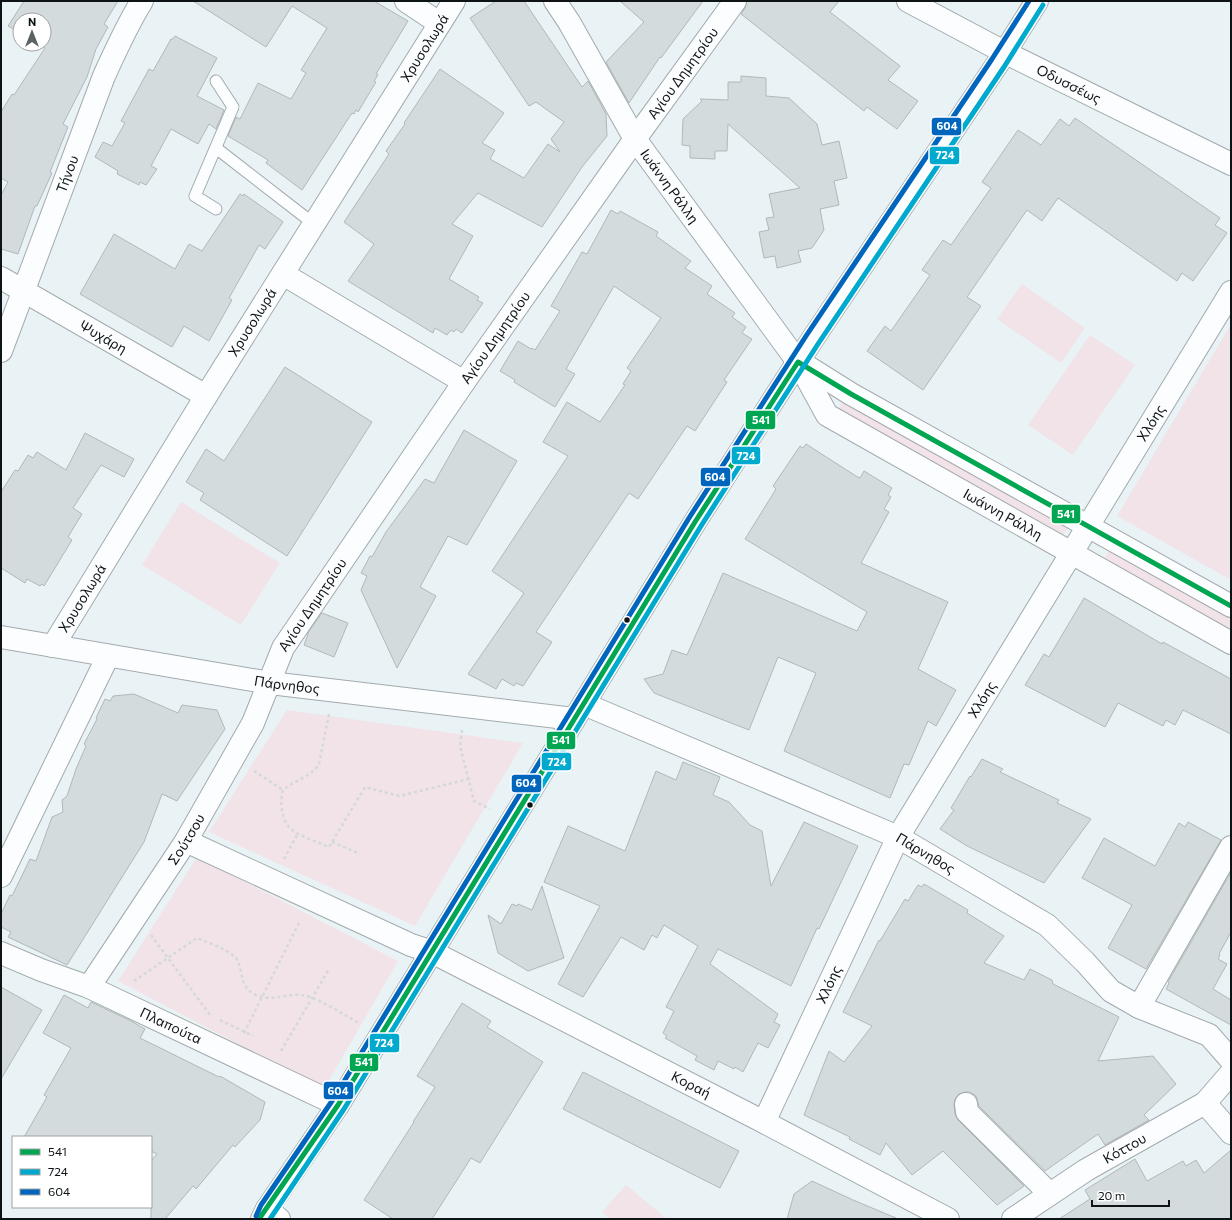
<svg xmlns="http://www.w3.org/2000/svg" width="1232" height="1220" font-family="Commissioner,sans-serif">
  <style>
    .green { fill: #f1e3e8 }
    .building { fill: #d3dbdd; stroke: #b1b8bb }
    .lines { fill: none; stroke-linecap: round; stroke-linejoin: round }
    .lane-casing { stroke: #a3aaad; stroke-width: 13 }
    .street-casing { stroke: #a3aaad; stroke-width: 24 }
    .primary-casing { stroke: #a3aaad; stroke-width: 24 }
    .path { stroke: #d5d8d9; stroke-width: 2.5; stroke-dasharray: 3 3; stroke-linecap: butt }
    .lane { stroke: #fcfdfe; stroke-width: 11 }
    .street { stroke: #fcfdfe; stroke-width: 22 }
    .primary { stroke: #fcfdfe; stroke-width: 22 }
    .bus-1-casing { stroke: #fff; stroke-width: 8 }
    .bus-2-casing { stroke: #fff; stroke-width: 8 }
    .bus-3-casing { stroke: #fff; stroke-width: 8 }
    .bus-1 { stroke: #00a651; stroke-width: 5 }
    .bus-2 { stroke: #00a9ce; stroke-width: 5 }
    .bus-3 { stroke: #0065bd; stroke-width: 5 }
    .bus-dot { fill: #0e1416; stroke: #fff; stroke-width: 1.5 }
    .labels { text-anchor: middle; stroke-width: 3; stroke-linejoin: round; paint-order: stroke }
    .street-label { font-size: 14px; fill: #0e1416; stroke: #fff }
    .line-badge { stroke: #fff; stroke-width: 1.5 }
    .badge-label { font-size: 11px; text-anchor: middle; font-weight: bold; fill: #fff }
  </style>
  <rect width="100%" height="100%" fill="#e9f3f6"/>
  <g class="green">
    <polygon points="1022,284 1085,328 1061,363 997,319"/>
    <polygon points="1231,324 1231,580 1117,516"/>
    <polygon points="1090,335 1135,365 1073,455 1028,425"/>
    <polygon points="842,401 1064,522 1068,528 1063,535 1056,535 842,413 839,408"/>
    <polygon points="181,502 280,563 241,625 142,565"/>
    <polygon points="1109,551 1118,552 1231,616 1231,633 1109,565 1105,557"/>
    <polygon points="287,710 523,743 415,926 209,832"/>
    <polygon points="197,857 398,961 324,1089 118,981"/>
    <polygon points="626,1185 667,1219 610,1219 602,1212"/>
  </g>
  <g class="building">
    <polygon points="24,1 118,1 104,24 108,27 96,49 87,77 63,124 68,127 50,172 52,173 37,206 35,206 18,254 1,249 1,195 8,182 1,178 1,112 12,94 14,95 45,48 38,44 44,44 44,20 20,20 20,33 8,26"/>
    <polygon points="193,1 374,1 408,21 376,74 378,75 374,81 376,82 358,112 356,110 354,114 352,113 302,190 266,163 268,160 228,136 236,117 240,119 258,83 291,99 306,73 301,70 327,28 292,6 266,47"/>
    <polygon points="496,1 524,1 582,87 588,81 606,114 607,136 582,167 542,227 478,193 452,224 473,236 449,279 479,297 477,300 483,303 462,333 456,329 454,332 451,330 447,335 435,328 433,333 348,281 374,244 344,222 389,154 386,151 405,124 404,123 440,69 504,113 482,143 495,150 490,159 524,178 548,144 560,152 551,139 564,122 536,102 529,106 470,18"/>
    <polygon points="620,1 703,1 661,58 660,57 629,103 606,62 644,22"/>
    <polygon points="747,1 839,1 830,12 900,66 888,80 918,101 897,129 867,107 864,111 741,14 745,8"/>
    <polygon points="175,36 217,58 197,96 224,110 216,129 209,124 198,144 171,129 151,166 157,169 146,185 140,182 139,185 117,174 118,171 95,157 103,142 112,146 125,123 121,121 149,69 153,71 171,39 173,39"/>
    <polygon points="741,76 766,78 766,96 789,98 817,124 822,145 839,141 847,178 834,181 839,205 820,209 824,230 812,248 798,251 801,262 777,268 775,256 764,258 759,232 769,230 766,218 774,217 769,194 800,188 728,124 727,151 715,151 715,159 690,158 690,146 682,145 683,119 702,101 700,99 728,100 728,82 741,82"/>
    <polygon points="1075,118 1220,218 1215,225 1227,233 1193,281 1182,273 1177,281 1058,198 1042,221 1027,210 967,297 981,306 923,390 867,351 885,326 891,331 930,275 922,270 943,240 951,245 991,188 982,182 1018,130 1041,145 1060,119 1069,126"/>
    <polygon points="240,194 243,196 244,194 282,221 283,222 265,249 259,245 229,298 232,300 209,341 184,326 172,347 80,294 114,234 175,269 189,244 202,251"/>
    <polygon points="611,210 618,214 620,211 658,232 656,236 691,261 685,268 712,286 707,294 735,313 732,317 746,327 742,333 752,339 724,380 727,382 695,431 687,426 638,499 629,493 536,632 552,642 523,686 516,683 514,686 502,679 496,689 468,674 524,593 492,571 568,456 543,442 567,402 600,422 625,385 623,384 631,371 627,368 661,318 614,286 566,369 575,374 555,407 514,382 515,380 500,371 518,341 531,349 532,348 535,350 560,311 551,306 582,252 587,254"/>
    <polygon points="285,367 372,422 287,556 200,500 204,493 186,482 206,449 224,461"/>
    <polygon points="464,430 517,461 467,545 448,536 420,587 436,596 397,668 361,590 367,576 361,573 370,556 372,557 386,532 425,479 434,483"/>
    <polygon points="85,433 134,459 124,477 101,465 73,508 82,514 68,537 72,540 44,586 42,584 40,586 27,579 25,583 1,568 1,492 15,470 18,471 28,455 33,458 37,452 66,470"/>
    <polygon points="806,444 856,476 860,478 864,471 892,488 888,495 891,497 884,509 889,512 861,563 948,602 918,669 956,690 936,726 928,721 909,765 904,764 890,798 784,751 816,673 778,657 749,730 654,693 644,679 663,674 672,650 687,655 723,573 857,631 867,612 745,539 776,489 773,486 800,446 803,448"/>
    <polygon points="1084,598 1162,644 1163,642 1231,679 1231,734 1183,710 1175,725 1166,720 1163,726 1118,703 1105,727 1025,685 1044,654 1049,657"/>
    <polygon points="322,613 348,623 334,657 304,645 309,631"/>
    <polygon points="134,694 178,713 182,705 217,710 225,729 177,801 162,794 144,842 67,965 8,937 11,932 1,927 1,914 10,895 12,896 30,859 36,861 52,817 63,812 62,800 67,796 76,769 86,746 84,744 97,719 96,718 105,699 110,701 113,696"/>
    <polygon points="982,759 1003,769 1000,772 1059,800 1057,803 1091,819 1044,883 967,846 940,829 954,810 951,808 970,776 971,777"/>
    <polygon points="683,762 720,777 713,795 729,802 750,825 762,831 771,886 804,822 858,846 819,929 817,928 791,986 718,949 710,964 778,1014 774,1022 780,1025 768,1048 758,1043 743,1072 735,1067 734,1069 718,1061 714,1070 695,1060 697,1056 665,1038 667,1036 663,1033 674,1011 666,1007 698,946 664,925 657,938 652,935 644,950 621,937 583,997 558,984 600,906 544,882 568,826 625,851 656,771 676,780"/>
    <polygon points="1188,822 1221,840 1146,969 1108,948 1132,905 1082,878 1104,838 1155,866 1179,823 1185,827"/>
    <polygon points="1231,872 1231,932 1219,954 1220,955 1218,959 1227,964 1213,989 1231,1000 1231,1025 1166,989 1169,983 1168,982"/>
    <polygon points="924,884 968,910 967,913 1004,936 984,963 1024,980 1030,969 1052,980 1053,984 1119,1017 1098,1061 1153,1056 1176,1084 1144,1115 1149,1120 1105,1145 1098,1134 1045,1171 979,1106 976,1096 970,1092 965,1092 959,1094 955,1099 954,1105 955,1114 958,1120 1024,1186 997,1205 943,1151 912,1175 886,1143 880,1155 849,1139 850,1137 804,1115 829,1051 844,1062 872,1026 843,1012 879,940 880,941 905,899 908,901 918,885 922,887"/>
    <polygon points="542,886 564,958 528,971 498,953 488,915 501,924 512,904 517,906 518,904 532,910"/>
    <polygon points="1,987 42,1010 1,1079"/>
    <polygon points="64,995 88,1008 91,1002 131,1021 145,1029 140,1038 219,1077 220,1076 265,1102 260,1120 235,1147 233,1145 196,1189 193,1186 165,1219 151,1219 151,1161 157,1154 151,1151 151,1137 24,1137 47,1097 44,1095 71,1048 43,1033"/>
    <polygon points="462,1003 491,1021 487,1027 543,1062 480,1163 471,1158 432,1219 393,1219 364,1200 414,1122 413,1122 435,1087 417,1076"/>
    <polygon points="583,1072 739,1151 720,1188 563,1109"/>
    <polygon points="1231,1150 1231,1219 1059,1219 1090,1199 1085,1190 1135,1159 1147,1181 1183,1161 1186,1166 1196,1160 1204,1173"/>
    <polygon points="812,1181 851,1199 853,1200 896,1218 896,1219 787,1219 794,1194"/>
  </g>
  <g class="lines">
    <defs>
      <g id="lane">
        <polyline points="216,148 314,224"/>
        <polyline points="216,209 195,196 233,107 216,81"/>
      </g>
      <g id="street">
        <polyline points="406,1 439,23"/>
        <path id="s1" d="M 555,1 L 569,22 L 635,139 L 798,362 L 827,415 L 1231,643"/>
        <path id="s2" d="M 908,1 L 1004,52 L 1231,164"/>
        <polyline points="283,274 464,382"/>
        <path id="s3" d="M 1,278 L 206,396"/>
        <path id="s4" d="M 1,351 L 104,76 C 116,50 127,25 142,1"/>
        <polyline points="800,362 851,394 1231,606"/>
        <path id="s5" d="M 1,637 L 270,683 L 574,719"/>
        <path id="s6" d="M 53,646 L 206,396 L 454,1"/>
        <path id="s7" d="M 584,704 L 898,837 L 1047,925 L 1085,962 L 1111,991 L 1139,1007 L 1209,1035 L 1231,1060"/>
        <path id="s8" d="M 186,841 L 411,945 L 432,952 L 764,1122 L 948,1219"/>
        <polyline points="1,876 108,656"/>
        <path id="s9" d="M 1,953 L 41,970 L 89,987 L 338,1105"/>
        <path id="s10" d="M 89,987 L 186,841 L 253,723 L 283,648 L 464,382 L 635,139 L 735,1"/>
        <polyline points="1139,1007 1231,847"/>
        <polyline points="1205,1103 1231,1133"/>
        <polyline points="966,1104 967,1112 1050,1194"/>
        <path id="s11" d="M 764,1122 L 898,837 L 1231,292"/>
        <polyline points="267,1209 279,1219"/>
        <path id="s12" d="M 1013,1219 L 1086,1170 L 1205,1103 L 1231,1073"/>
      </g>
      <polyline id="primary" points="262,1219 267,1209 338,1105 695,522 812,340 998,63 1037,1"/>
    </defs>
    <use href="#lane" class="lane-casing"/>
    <use href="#street" class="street-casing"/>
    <use href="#primary" class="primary-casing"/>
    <g class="path">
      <path d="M 329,714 L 319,764 C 311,777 295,780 283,790 C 280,801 281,818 289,827 C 296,835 318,842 329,847 L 365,787 L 399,796 L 469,779"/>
      <polyline points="462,730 460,746 474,801 490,809"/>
      <polyline points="254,771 283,790"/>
      <polyline points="332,842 360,854"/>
      <polyline points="284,859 298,833"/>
      <polyline points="151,935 210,1015 211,1016"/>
      <path d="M 134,981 L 197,938 C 209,943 225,948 235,957 C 244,967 238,986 254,994 C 272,1003 284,993 302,995 C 315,996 346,1016 359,1023"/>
      <polyline points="220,1020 253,1036"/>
      <polyline points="244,1033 300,921"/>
      <polyline points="281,1051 329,969"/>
    </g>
    <use href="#lane" class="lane"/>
    <use href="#street" class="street"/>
    <use href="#primary" class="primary"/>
    <defs>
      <polyline id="bus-1" points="259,1219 338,1105 695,522 798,362 851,394 1231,606"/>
      <polyline id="bus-2" points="270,1219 344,1109 701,526 818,344 1004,67 1043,5"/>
      <polyline id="bus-3" points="256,1216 261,1205 332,1101 689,518 806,336 992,59 1029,1"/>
    </defs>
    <use href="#bus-1" class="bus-1-casing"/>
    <use href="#bus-2" class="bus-2-casing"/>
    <use href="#bus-3" class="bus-3-casing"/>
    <use href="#bus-1" class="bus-1"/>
    <use href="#bus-2" class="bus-2"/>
    <use href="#bus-3" class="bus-3"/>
  </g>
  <g class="bus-dot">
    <circle cx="627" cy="620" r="3.5"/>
    <circle cx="530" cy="805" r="3.5"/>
  </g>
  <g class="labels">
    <g class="street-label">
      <text dy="5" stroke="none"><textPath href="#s6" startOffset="704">Χρυσολωρά</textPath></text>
      <text dy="5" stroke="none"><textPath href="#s10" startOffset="1092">Αγίου Δημητρίου</textPath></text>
      <text dy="5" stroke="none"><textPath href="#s2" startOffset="181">Οδυσσέως</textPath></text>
      <text dy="5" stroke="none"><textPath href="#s4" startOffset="189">Τήνου</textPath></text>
      <text dy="5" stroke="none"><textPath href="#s1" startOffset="218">Ιωάννη Ράλλη</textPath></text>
      <text dy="5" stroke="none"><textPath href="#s6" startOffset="380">Χρυσολωρά</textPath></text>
      <text dy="5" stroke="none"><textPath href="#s3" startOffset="118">Ψυχάρη</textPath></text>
      <text dy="5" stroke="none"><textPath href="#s10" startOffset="768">Αγίου Δημητρίου</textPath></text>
      <text dy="5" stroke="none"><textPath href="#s11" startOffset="800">Χλόης</textPath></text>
      <text dy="5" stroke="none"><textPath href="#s1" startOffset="698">Ιωάννη Ράλλη</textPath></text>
      <text dy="5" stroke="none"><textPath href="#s6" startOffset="56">Χρυσολωρά</textPath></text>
      <text dy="5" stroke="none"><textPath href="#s10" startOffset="444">Αγίου Δημητρίου</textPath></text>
      <text dy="5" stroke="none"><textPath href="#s5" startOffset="290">Πάρνηθος</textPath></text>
      <text dy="5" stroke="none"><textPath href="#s11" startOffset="476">Χλόης</textPath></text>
      <text dy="5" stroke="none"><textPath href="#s10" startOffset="177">Σούτσου</textPath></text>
      <text dy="5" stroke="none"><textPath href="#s7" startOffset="373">Πάρνηθος</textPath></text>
      <text dy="5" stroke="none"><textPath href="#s11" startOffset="152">Χλόης</textPath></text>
      <text dy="5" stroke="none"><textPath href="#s9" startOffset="185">Πλαπούτα</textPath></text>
      <text dy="5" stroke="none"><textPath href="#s8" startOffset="561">Κοραή</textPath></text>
      <text dy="5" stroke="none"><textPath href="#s12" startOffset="132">Κόττου</textPath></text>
    </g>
  </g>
  <g class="line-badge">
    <rect x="931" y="117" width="31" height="19" rx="4" fill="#0065bd"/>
    <rect x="929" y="146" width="31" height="19" rx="4" fill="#00a9ce"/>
    <rect x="745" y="410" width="31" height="20" rx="4" fill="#00a651"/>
    <rect x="731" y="446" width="30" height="19" rx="4" fill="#00a9ce"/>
    <rect x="700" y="467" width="31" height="20" rx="4" fill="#0065bd"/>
    <rect x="1051" y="504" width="30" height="20" rx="4" fill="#00a651"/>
    <rect x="546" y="731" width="30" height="19" rx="4" fill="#00a651"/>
    <rect x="541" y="752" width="31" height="19" rx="4" fill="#00a9ce"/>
    <rect x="511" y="774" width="31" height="19" rx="4" fill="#0065bd"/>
    <rect x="369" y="1033" width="31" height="20" rx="4" fill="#00a9ce"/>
    <rect x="349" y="1053" width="30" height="19" rx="4" fill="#00a651"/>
    <rect x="323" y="1081" width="31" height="19" rx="4" fill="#0065bd"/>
  </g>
  <g class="badge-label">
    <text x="947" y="130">604</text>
    <text x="945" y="159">724</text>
    <text x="761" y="424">541</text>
    <text x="746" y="460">724</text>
    <text x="715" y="481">604</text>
    <text x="1066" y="518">541</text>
    <text x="561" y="744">541</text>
    <text x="557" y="766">724</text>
    <text x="526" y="787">604</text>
    <text x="384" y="1047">724</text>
    <text x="364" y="1066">541</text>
    <text x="338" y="1095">604</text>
  </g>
  <rect width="1232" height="1220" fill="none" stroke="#0e1416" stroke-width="4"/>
  <rect x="12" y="1136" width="140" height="72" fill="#ffffff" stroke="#9fa1a2"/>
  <rect x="20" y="1149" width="20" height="6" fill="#00a651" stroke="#9fa1a2"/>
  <text x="48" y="1156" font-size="12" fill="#0e1416">541</text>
  <rect x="20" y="1169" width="20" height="6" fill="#00a9ce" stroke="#9fa1a2"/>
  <text x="48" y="1176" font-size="12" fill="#0e1416">724</text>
  <rect x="20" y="1189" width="20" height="6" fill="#0065bd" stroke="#9fa1a2"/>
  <text x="48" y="1196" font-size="12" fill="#0e1416">604</text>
  <g transform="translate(32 32)"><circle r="19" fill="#ffffff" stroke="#9fa1a2"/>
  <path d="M0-3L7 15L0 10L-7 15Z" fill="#5b6264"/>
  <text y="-6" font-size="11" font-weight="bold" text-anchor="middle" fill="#0e1416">N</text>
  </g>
  <path d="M1092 1200v6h77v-6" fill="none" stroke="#0e1416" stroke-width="2"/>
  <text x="1098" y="1200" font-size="12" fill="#0e1416" stroke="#ffffff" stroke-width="3" paint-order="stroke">20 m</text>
</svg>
